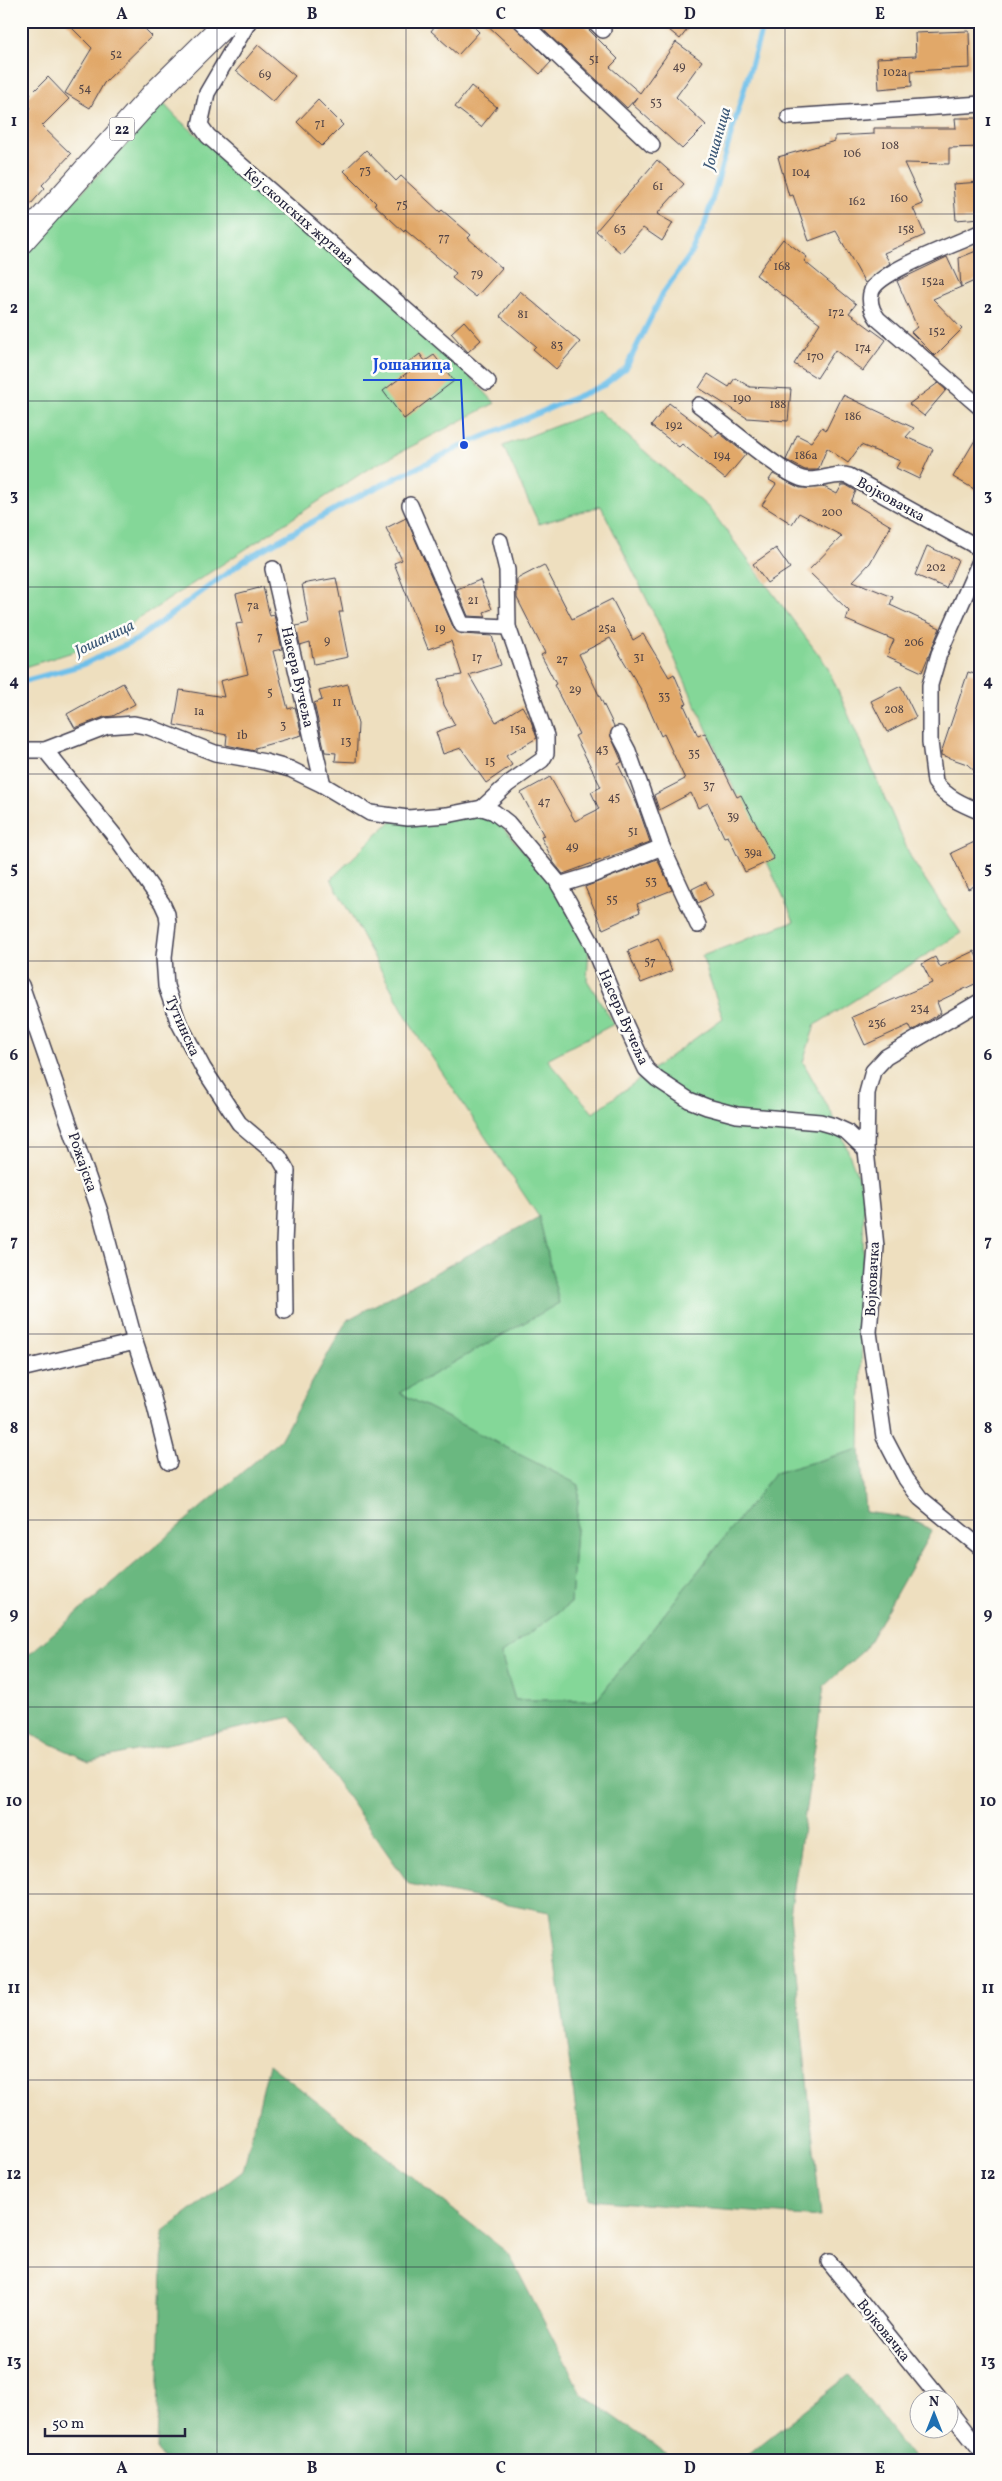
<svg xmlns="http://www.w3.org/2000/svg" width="1002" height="2481" font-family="Vollkorn,serif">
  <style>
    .green { fill: #84d798; stroke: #537c6a }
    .forest { fill: #6bb880; stroke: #466d5e }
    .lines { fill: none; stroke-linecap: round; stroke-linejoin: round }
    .stream { stroke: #6ec0ea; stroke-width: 5.5 }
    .building { fill: #e1a869 }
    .minor-casing { stroke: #413e4f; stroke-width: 18 }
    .primary-casing { stroke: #413e4f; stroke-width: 26 }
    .minor { stroke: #fff; stroke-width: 15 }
    .primary { stroke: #fff; stroke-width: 24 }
    .grid { fill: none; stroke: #22223b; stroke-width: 1; stroke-opacity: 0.55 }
    .labels { text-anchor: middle; stroke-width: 5; stroke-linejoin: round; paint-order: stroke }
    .number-label { font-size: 12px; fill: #524446 }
    .shield { fill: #fdfcf7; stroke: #646373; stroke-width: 1 }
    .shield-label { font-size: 14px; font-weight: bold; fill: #22223b }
    .street-label { font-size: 15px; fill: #22223b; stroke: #fdfcf7 }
    .water-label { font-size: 16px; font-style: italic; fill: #3d5978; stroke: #fdfcf7 }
    .leader { fill: none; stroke: #1d4ed8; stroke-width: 2 }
    .callout-dot { fill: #1d4ed8; stroke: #fdfcf7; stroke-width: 2 }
    .callout-label { font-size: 16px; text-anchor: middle; font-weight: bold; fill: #1d4ed8; stroke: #fdfcf7; stroke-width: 5; stroke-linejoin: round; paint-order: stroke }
    .neatline { fill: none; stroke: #22223b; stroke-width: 2 }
    .grid-label { font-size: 16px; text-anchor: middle; font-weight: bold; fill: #22223b }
  </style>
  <rect width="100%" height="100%" fill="#fdfcf7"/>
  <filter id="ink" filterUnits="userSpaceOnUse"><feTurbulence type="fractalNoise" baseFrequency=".02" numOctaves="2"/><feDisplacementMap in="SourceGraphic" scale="10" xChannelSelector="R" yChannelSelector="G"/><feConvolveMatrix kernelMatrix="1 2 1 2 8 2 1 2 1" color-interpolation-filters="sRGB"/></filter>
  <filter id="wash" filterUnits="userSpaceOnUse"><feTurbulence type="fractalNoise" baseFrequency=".0096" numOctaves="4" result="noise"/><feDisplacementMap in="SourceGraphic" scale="20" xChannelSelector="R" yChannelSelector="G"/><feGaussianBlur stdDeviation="1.12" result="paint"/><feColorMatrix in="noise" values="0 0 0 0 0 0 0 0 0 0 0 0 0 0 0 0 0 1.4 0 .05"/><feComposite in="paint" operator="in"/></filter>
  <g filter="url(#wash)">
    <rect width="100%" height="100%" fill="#eedfbf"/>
    <g class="green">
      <polygon points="162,102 177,118 425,328 495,403 368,469 102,643 21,668 21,258 133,137"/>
      <polygon points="598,410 710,509 827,666 912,860 961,933 815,1025 803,1062 838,1125 864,1193 860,1449 775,1473 597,1700 515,1700 501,1654 571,1603 579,1485 400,1393 559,1303 539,1217 415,1032 331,879 390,822 480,813 498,822 554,886 589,947 587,980 614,1024 547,1059 593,1113 723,1018 702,956 794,921 658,622 601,506 539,524 503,446"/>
    </g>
    <g class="forest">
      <polygon points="539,1217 559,1303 400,1393 579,1485 571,1603 501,1654 515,1700 597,1700 775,1473 860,1449 865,1512 909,1518 932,1530 865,1649 824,1686 790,1915 821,2217 588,2200 549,1912 409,1884 291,1717 89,1761 21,1730 21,1661 280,1440 347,1320"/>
      <polygon points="269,2064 509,2254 581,2393 675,2460 162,2460 157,2450 163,2232 243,2171"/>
      <polygon points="849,2375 915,2460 741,2460"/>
    </g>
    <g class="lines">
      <polyline class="stream" points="21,682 82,665 136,640 249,557 357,497 464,445 604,385 626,368 663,293 693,251 705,224 764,21"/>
    </g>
    <g id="blocks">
      <g class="building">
        <polygon points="65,21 137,21 152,36 104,83 90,108 65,93 92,48"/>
        <polygon points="439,21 468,21 479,32 458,55 431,31"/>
        <polygon points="483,21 510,21 551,62 540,74"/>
        <polygon points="580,21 618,59 610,67 640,93 676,42 702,61 676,97 706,125 682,149 632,104 637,97 627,108 535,22"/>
        <polygon points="658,21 694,21 680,39"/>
        <polygon points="969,31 970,68 911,71 912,86 879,89 877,58 916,56 915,33"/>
        <polygon points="258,45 295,76 273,102 236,71"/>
        <polygon points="48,77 69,99 42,126 71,154 42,185 45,188 30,205 21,197 21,117 31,108 24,101"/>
        <polygon points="471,86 497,107 481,127 455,107"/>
        <polygon points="318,100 343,125 322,146 297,122"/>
        <polygon points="955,118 981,118 981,147 949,148 949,164 904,163 923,204 913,208 925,235 884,253 890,263 865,283 836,231 809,241 793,195 789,196 778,157 835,141 835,136 874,134 874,128 956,128"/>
        <polygon points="366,150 396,181 401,176 440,212 442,210 471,235 468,238 502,268 476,297 452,278 456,273 405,230 404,232 374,204 376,203 344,171"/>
        <polygon points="657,160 684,184 657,214 673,223 662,241 643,228 621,253 596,231"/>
        <polygon points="981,182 981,218 956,220 953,184"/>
        <polygon points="783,239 807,257 804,261 856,304 849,313 886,340 863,371 835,350 817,378 794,364 820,323 756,275"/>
        <polygon points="981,249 981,278 961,287 959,258"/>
        <polygon points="947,257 961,287 933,299 962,329 935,356 911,332 917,327 897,281"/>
        <polygon points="520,291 580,342 556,369 533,349 536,346 500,316"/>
        <polygon points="464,321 481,340 468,352 451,333"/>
        <polygon points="420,354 425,361 434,355 454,381 404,419 383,391 412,369 408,363"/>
        <polygon points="708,374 729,387 735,378 750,387 791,389 788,421 747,418 699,388"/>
        <polygon points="938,383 946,390 924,416 909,404"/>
        <polygon points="843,395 914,428 906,437 933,449 919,479 896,468 900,461 861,445 848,463 827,448 818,470 805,470 786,460 797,435 811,442 822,427 826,430"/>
        <polygon points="669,403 714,437 718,432 746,454 725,479 682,444 679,447 651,426"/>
        <polygon points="981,430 981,493 953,477"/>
        <polygon points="773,474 800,488 824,487 837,494 842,485 846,485 856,491 851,502 891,526 870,563 853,581 893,597 890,605 940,628 922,672 887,656 894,640 846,620 849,611 808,571 842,536 799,513 792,524 762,505 776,484 769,480"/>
        <polygon points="406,518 454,629 462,634 492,636 501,665 469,675 496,722 522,706 531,721 537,738 506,756 512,765 486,783 461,748 443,754 436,732 455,725 444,705 439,679 462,675 451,641 428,649 394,563 402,560 386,528"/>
        <polygon points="927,546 958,560 946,588 915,575"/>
        <polygon points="776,548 790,568 767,583 753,564"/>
        <polygon points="544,565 572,619 612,599 633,640 643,634 669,677 674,674 687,704 684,705 698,736 705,733 737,797 741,795 774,859 745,872 728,836 724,837 708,803 698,808 691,793 659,810 654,795 685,779 664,734 661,736 640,688 610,638 579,654 614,726 610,734 622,762 618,764 637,804 650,842 563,874 554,863 541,837 544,836 521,793 550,777 575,821 599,809 591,792 601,787 575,736 579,734 554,685 556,684 541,655 545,653 517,598 517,579"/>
        <polygon points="336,578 343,612 339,612 348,657 314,664 310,642 300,645 296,626 309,623 302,584"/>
        <polygon points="480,580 492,609 484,612 486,617 468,616 457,589"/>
        <polygon points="263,587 270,616 274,615 282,649 273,651 288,709 295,707 302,735 255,748 255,751 226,745 227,735 174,725 180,690 224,697 220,681 248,674 236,624 243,623 236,594"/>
        <polygon points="968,672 981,676 981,777 967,764 941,755 941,753"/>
        <polygon points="123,683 135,704 113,716 104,717 75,728 67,714"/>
        <polygon points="348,684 358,724 356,762 335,761 336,753 325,752 314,703 322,700 319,691"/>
        <polygon points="901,686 916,717 887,732 871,701"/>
        <polygon points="981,839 981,883 968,889 951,853"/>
        <polygon points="657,859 672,890 637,904 640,912 603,929 585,887"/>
        <polygon points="706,882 713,895 698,903 692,889"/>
        <polygon points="658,938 672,971 641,983 628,951"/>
        <polygon points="974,951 981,965 981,981 937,1002 941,1013 912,1031 909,1025 865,1045 852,1017 932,983 922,964 935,957 940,967"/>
      </g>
    </g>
  </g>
  <g filter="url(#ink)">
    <use href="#blocks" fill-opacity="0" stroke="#413e4f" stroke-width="1"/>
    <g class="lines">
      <defs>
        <g id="minor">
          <polyline points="249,21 207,93 200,125 208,136 488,382"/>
          <polyline points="521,21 652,145"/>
          <polyline points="594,21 603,30"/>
          <polyline points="789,117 981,104"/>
          <path d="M 981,232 C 958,244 881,270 872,290 C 868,300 872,311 878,319 L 981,408"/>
          <path d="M 699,405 C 720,420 783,475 803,479 C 818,483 833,472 849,476 L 981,549"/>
          <polyline points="410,505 462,625 508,627"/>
          <path d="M 981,559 L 939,654 L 930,685 L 930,742 L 935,782 C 945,797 964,805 981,812"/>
          <polyline points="273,569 323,785"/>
          <polyline points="619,734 628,751 662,847 698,925"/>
          <polyline points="21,750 45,750 107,726 134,724 149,727 215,753 265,762 290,769 323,785 370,813 408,818 447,815 482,808 494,812 508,823 557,881 591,942 620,1013 646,1069 657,1079 689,1100 707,1107 737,1115 820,1122 834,1126 847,1132 866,1150"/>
          <polyline points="45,750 118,840 162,903 167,914 168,923 164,957 166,986 178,1021 203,1068 239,1123 279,1157 287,1171 284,1244 285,1311"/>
          <polyline points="482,808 508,784 542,760 546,753 546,736 508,627 507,570 500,541"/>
          <polyline points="559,885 592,875 662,847"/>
          <polyline points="21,985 100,1212 135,1342 152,1394 169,1462"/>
          <polyline points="981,1001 886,1057 873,1071 867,1093 866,1150 876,1247 869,1332 884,1437 906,1479 920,1498 981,1548"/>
          <polyline points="21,1369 135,1342"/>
          <polyline points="829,2262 939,2398"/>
          <polyline points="950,2412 981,2451"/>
        </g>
        <polyline id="primary" points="21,242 155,93 228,21"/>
      </defs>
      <use href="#minor" class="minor-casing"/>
      <use href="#primary" class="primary-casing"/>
      <use href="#minor" class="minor"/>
      <use href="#primary" class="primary"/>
    </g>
  </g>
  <path class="grid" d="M 217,21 L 217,2460M 406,21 L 406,2460M 596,21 L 596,2460M 785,21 L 785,2460M 21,214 L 981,214M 21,401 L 981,401M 21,587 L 981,587M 21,774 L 981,774M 21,961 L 981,961M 21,1147 L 981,1147M 21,1334 L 981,1334M 21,1520 L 981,1520M 21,1707 L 981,1707M 21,1894 L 981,1894M 21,2080 L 981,2080M 21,2267 L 981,2267"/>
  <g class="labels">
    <g class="number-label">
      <text x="116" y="58">52</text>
      <text x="594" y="63">51</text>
      <text x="679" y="70">49</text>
      <text x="895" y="76">102a</text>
      <text x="265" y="78">69</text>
      <text x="85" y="92">54</text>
      <text x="656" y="106">53</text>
      <text x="320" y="127">71</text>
      <text x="890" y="149">108</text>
      <text x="852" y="157">106</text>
      <text x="365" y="174">73</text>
      <text x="801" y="176">104</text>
      <text x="658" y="190">61</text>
      <text x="899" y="202">160</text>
      <text x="857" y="205">162</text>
      <text x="402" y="208">75</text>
      <text x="620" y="233">63</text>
      <text x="906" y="233">158</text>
      <text x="444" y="241">77</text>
      <text x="782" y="270">168</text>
      <text x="477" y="277">79</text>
      <text x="933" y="285">152a</text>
      <text x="836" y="316">172</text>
      <text x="523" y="318">81</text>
      <text x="937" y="335">152</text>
      <text x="557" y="349">83</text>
      <text x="863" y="351">174</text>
      <text x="815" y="360">170</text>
      <text x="742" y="402">190</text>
      <text x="778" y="408">188</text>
      <text x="853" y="420">186</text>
      <text x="674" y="429">192</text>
      <text x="722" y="459">194</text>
      <text x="806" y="459">186a</text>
      <text x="832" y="516">200</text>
      <text x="936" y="571">202</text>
      <text x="473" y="604">21</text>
      <text x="253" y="609">7a</text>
      <text x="440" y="632">19</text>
      <text x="607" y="632">25a</text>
      <text x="260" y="640">7</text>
      <text x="327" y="644">9</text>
      <text x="914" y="646">206</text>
      <text x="477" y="661">17</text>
      <text x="639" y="661">31</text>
      <text x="562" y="663">27</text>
      <text x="575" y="693">29</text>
      <text x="270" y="696">5</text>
      <text x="664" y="700">33</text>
      <text x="337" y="706">11</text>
      <text x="894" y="713">208</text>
      <text x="199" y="715">1a</text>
      <text x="283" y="729">3</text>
      <text x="518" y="733">15a</text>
      <text x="242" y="739">1b</text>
      <text x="346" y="745">13</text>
      <text x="602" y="753">43</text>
      <text x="694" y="757">35</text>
      <text x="490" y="765">15</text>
      <text x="709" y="789">37</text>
      <text x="614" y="801">45</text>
      <text x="544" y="805">47</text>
      <text x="733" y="820">39</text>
      <text x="633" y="835">51</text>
      <text x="572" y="850">49</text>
      <text x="753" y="856">39a</text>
      <text x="651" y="885">53</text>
      <text x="612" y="903">55</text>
      <text x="650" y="965">57</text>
      <text x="920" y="1012">234</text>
      <text x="877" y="1027">236</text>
    </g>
    <rect class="shield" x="109.5" y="117.5" width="25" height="23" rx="4"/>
    <g class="shield-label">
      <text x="122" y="134">22</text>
    </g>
    <g class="street-label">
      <text transform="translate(299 216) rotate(41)" y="5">Кеј скопских жртава</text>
      <text transform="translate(891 499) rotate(29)" y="5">Војковачка</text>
      <text transform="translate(298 677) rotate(77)" y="5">Насера Вучеља</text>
      <text transform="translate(624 1017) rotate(66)" y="5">Насера Вучеља</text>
      <text transform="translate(183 1026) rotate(66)" y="5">Тутинска</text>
      <text transform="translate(83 1162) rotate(71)" y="5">Рожајска</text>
      <text transform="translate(872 1279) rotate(-87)" y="5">Војковачка</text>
      <text transform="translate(884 2330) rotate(51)" y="5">Војковачка</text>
    </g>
    <g class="water-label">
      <text transform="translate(716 138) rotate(-74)" y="6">Јошаница</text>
      <text transform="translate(104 637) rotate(-26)" y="6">Јошаница</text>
    </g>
  </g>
  <path class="leader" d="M464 445L461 380H363"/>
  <circle class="callout-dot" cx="464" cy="445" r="5"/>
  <g class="callout-label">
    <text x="412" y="370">Јошаница</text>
  </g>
  <rect width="1002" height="2481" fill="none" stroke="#fdfcf7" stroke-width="55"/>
  <g transform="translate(934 2414)"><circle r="24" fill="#fdfcf7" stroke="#a5a5ac"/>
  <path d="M0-4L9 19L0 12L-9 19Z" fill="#1f6fb2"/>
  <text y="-8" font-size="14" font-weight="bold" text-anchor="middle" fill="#22223b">N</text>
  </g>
  <path d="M45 2428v8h140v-8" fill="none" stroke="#22223b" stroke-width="2.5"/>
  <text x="52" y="2428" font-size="15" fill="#22223b" stroke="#fdfcf7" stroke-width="4" paint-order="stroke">50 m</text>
  <rect x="28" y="28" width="946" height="2426" class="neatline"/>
  <g class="grid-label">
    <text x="122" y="19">A</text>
    <text x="312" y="19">B</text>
    <text x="501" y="19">C</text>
    <text x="690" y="19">D</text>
    <text x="880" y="19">E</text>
    <text x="14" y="126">1</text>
    <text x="988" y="126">1</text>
    <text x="14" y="313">2</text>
    <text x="988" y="313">2</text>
    <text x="14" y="500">3</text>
    <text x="988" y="500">3</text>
    <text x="14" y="686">4</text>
    <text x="988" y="686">4</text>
    <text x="14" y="873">5</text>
    <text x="988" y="873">5</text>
    <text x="14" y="1060">6</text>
    <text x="988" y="1060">6</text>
    <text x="14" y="1246">7</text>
    <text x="988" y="1246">7</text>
    <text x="14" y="1433">8</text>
    <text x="988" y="1433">8</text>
    <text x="14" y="1619">9</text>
    <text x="988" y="1619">9</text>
    <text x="14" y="1806">10</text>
    <text x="988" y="1806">10</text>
    <text x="14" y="1993">11</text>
    <text x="988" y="1993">11</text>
    <text x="14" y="2179">12</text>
    <text x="988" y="2179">12</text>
    <text x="14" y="2366">13</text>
    <text x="988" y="2366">13</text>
    <text x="122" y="2473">A</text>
    <text x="312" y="2473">B</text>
    <text x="501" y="2473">C</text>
    <text x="690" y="2473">D</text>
    <text x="880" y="2473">E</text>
  </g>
</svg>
